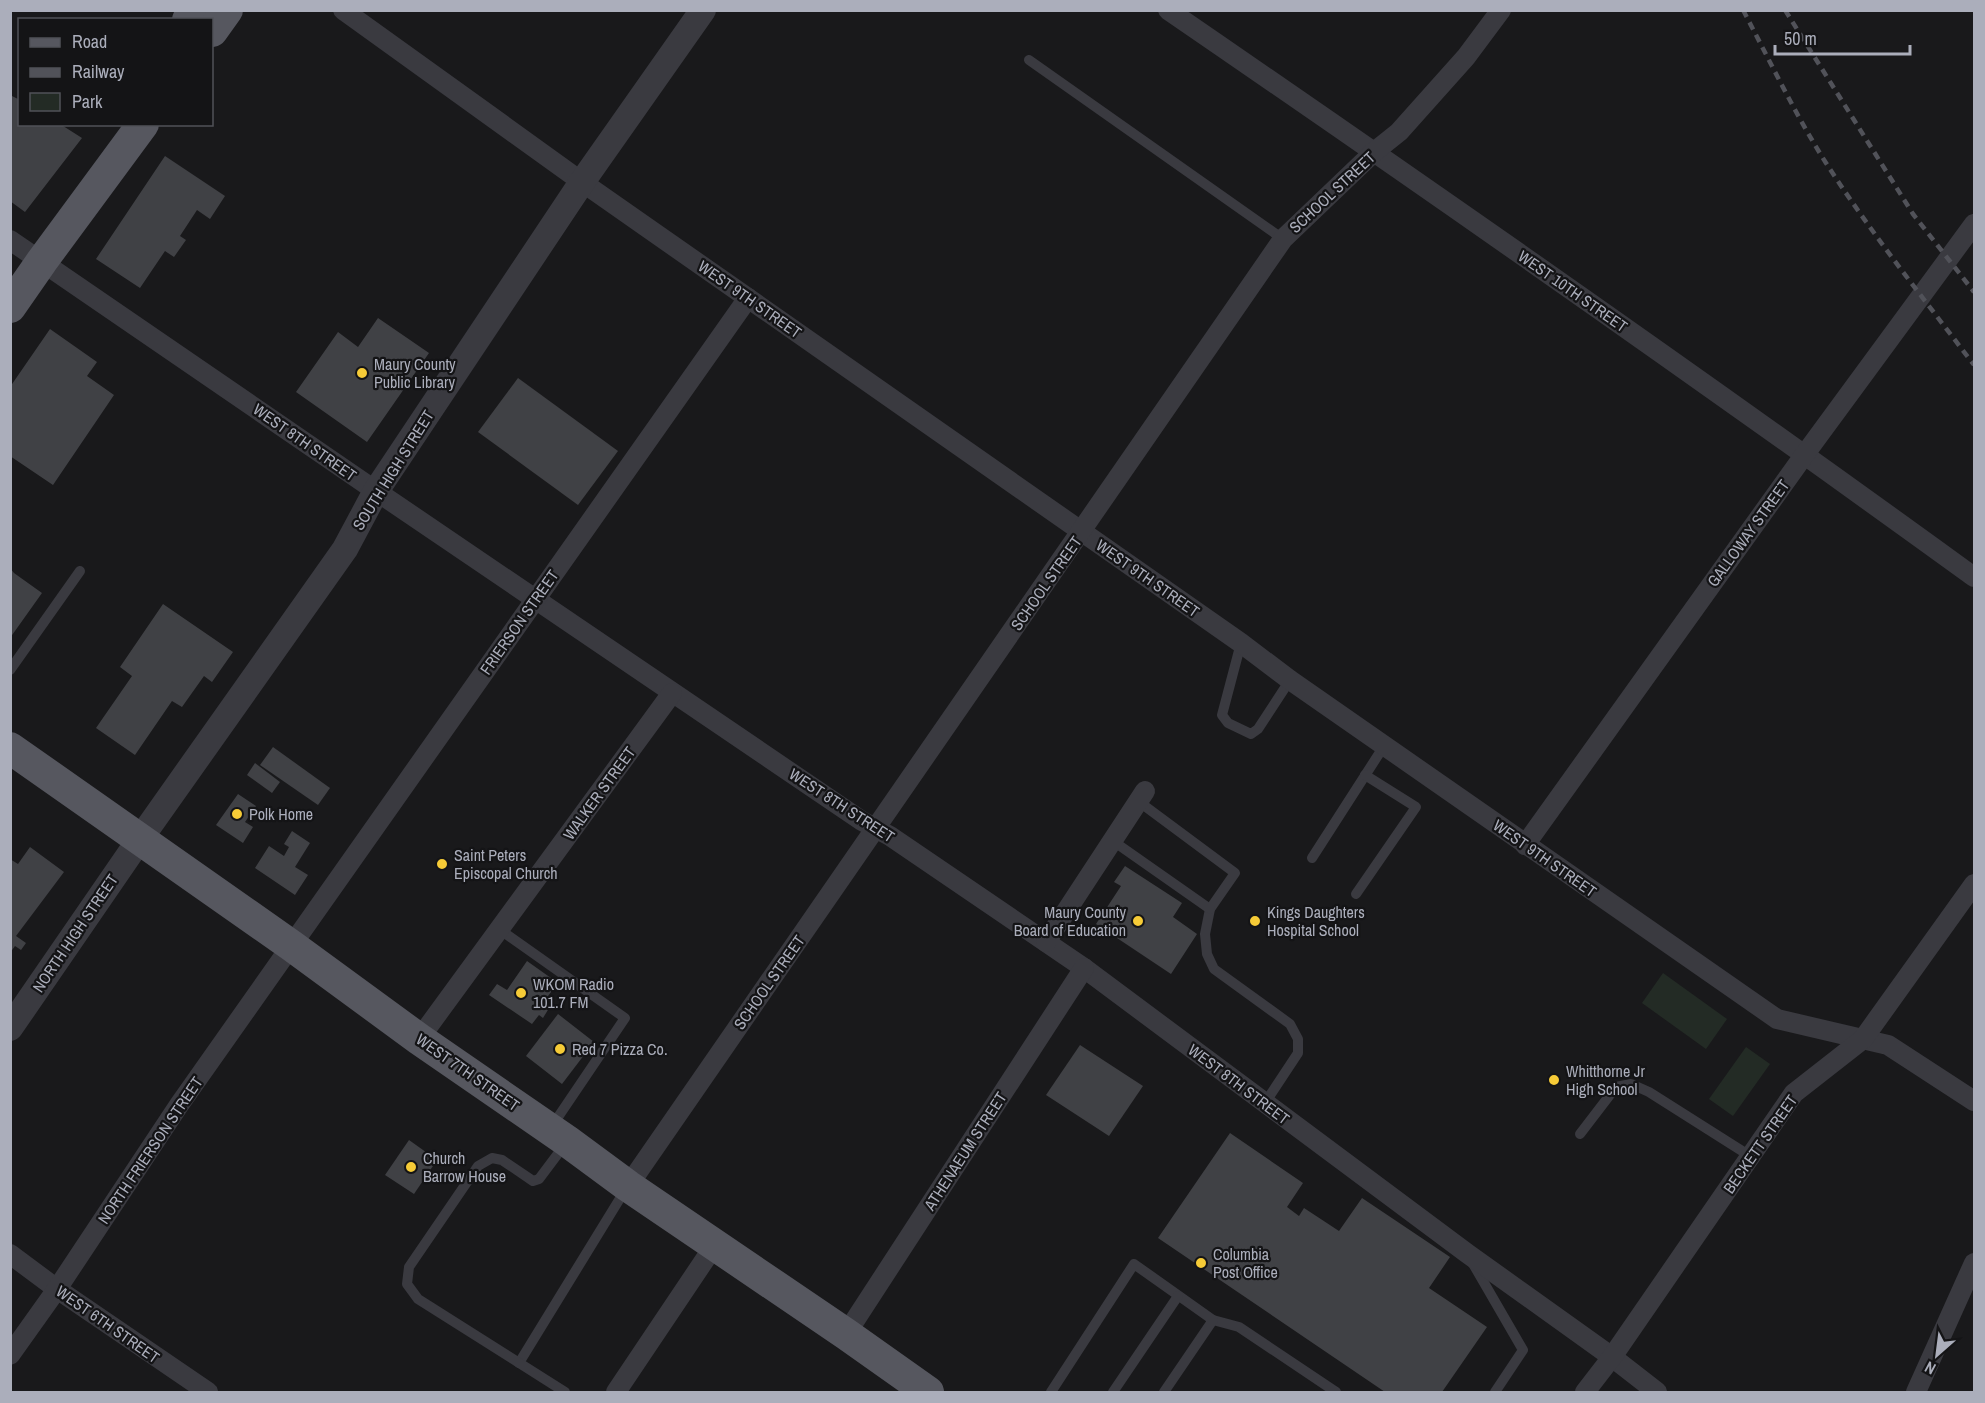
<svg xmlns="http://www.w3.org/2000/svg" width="1985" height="1403" viewBox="0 0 1985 1403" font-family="'Archivo Narrow',sans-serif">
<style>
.green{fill:#232b25}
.building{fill:#404145}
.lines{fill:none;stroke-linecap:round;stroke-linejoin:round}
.service{stroke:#3a3a40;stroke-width:10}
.minor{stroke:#3a3a40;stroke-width:20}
.tertiary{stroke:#3a3a40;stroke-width:26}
.primary{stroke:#56575f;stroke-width:32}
.rail{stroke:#515259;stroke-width:4.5;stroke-dasharray:8 6;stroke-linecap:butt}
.poi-dot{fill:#f6cb37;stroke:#141416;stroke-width:2}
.labels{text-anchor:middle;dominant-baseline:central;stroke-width:4.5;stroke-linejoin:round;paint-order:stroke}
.street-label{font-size:16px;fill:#abaebb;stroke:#141416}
.poi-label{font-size:16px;fill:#abaebb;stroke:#141416;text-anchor:start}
</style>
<rect width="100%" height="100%" fill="#19191b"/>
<g class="green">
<polygon points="1663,973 1727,1019 1706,1049 1642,1003"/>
<polygon points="1746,1047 1770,1064 1733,1116 1709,1099"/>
</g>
<g class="building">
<polygon points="10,95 20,100 20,124 60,124 82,138 25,212 10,201 10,161 12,158 10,157"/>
<polygon points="165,156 225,196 210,219 197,210 180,236 186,240 174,257 165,251 140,288 96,259"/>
<polygon points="378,318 429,353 367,442 296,392 338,332 358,347"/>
<polygon points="50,329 97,362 87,376 114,395 53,485 10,456 10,387"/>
<polygon points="518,378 618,451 578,505 478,432"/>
<polygon points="10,568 14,573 42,593 10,638"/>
<polygon points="163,604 233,652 212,682 204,676 182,707 172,701 135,755 96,728 132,676 120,667"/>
<polygon points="273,747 330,788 318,805 260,765"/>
<polygon points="255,763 280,782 272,793 247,775"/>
<polygon points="238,794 256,806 245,822 253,827 243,843 216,825"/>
<polygon points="292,831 310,843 295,867 308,875 295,895 255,868 269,846 284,856 289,847 284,844"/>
<polygon points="30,847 64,872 16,936 26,943 21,950 15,946 10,953 10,859 18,864"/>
<polygon points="1125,866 1182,903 1173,917 1197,934 1171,974 1096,924 1121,886 1114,882"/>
<polygon points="527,961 558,983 548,996 554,1000 543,1018 539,1015 532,1024 489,995 497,984 507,990"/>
<polygon points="558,1014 594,1042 562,1084 526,1056"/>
<polygon points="1080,1045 1143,1086 1109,1136 1046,1095"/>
<polygon points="1230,1133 1303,1183 1287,1207 1299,1216 1304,1208 1339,1231 1362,1198 1450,1257 1429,1288 1487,1327 1442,1392 1385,1392 1158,1238"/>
<polygon points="409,1140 437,1160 414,1194 385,1175"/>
</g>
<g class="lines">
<g class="service">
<polyline points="1029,60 1283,239"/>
<polyline points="1241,643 1222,715 1228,723 1251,734 1258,729 1290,680"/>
<polyline points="10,670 80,571"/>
<polyline points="1138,801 1235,873 1210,909 1205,934 1207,954 1214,969 1290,1024 1298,1039 1298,1053 1265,1103"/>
<polyline points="1113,841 1210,909"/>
<polyline points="1312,858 1384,746"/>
<polyline points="1356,894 1416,807 1365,775"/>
<polyline points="499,929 625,1018 552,1126"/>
<polyline points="1580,1134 1616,1087 1631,1084 1649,1092 1750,1156"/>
<polyline points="1472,1262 1523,1350 1495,1392"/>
<polyline points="1213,1320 1239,1327 1336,1392"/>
<polyline points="519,1363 627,1187"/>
<polyline points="565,1392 418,1299 407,1284 409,1267 478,1166 492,1158 502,1160 533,1181 539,1179 566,1143"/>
<polyline points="1051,1392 1134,1264 1213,1320 1164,1392"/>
<polyline points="1113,1392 1178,1296"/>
</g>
<g class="minor">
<polyline points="343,10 582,182 1241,643 1290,680 1777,1019 1888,1045 1974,1101"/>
<path d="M1168,10C1439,196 1708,384 1974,577"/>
<polyline points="10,240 376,491 862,821 890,836 1084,968 1468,1254 1612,1357 1657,1392"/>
<polyline points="1525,845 1805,454 1974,224"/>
<polyline points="1046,942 1145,791"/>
<polyline points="419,1039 672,693"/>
<polyline points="628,1186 1283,239 1374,152 1399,132 1466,57 1501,10"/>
<polyline points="10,1254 57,1289 208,1392"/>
<polyline points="846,1334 1084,968"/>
<polyline points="10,1355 57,1289 179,1105 748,298"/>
<polyline points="616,1392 714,1246"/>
<polyline points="1585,1392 1612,1357 1794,1093 1863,1039 1974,884"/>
<polyline points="1916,1392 1974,1263"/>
</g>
<polyline class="tertiary" points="10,1028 140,839 345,549 376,491 582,182 703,10"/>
<g class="primary">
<polyline points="188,20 193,10"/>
<polyline points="212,31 227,10"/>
<polyline points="10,307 42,261 143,124"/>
<polyline points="10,748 292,946 419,1039 567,1141 628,1186 846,1334 928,1392"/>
</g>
<g class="rail">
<path d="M1743,10C1770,61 1795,114 1826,163C1871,233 1924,299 1974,365"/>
<polyline points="1785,10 1913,214 1974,292"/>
</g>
</g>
<g class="poi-dot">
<circle cx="362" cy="373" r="6"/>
<circle cx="237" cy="814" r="6"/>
<circle cx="442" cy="864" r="6"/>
<circle cx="1138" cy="921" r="6"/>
<circle cx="1255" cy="921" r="6"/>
<circle cx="521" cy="993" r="6"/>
<circle cx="560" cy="1049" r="6"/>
<circle cx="1554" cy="1080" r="6"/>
<circle cx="411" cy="1167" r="6"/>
<circle cx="1201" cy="1263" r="6"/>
</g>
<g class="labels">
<g class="street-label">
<text transform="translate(1332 192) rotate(-43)">SCHOOL STREET</text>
<text transform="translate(1573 291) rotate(35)">WEST 10TH STREET</text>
<text transform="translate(750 299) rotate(35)">WEST 9TH STREET</text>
<text transform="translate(305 442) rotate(35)">WEST 8TH STREET</text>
<text transform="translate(393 470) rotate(-58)">SOUTH HIGH STREET</text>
<text transform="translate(1748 533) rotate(-54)">GALLOWAY STREET</text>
<text transform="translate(1148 578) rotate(35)">WEST 9TH STREET</text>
<text transform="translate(1046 583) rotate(-55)">SCHOOL STREET</text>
<text transform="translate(519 622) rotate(-55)">FRIERSON STREET</text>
<text transform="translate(599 793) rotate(-54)">WALKER STREET</text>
<text transform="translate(842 805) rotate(33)">WEST 8TH STREET</text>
<text transform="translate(1545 858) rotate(35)">WEST 9TH STREET</text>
<text transform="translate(75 933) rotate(-56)">NORTH HIGH STREET</text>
<text transform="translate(769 982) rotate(-55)">SCHOOL STREET</text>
<text transform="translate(468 1072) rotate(35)">WEST 7TH STREET</text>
<text transform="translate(1239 1084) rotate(37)">WEST 8TH STREET</text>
<text transform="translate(1760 1144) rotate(-55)">BECKETT STREET</text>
<text transform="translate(150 1150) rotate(-56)">NORTH FRIERSON STREET</text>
<text transform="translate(965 1151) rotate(-57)">ATHENAEUM STREET</text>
<text transform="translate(108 1324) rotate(35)">WEST 6TH STREET</text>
</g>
<g class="poi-label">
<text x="374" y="364">Maury County<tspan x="374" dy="18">Public Library</tspan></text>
<text x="249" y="814">Polk Home</text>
<text x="454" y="855">Saint Peters<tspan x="454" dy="18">Episcopal Church</tspan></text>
<text x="1126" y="912" text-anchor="end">Maury County<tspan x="1126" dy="18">Board of Education</tspan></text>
<text x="1267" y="912">Kings Daughters<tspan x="1267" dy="18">Hospital School</tspan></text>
<text x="533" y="984">WKOM Radio<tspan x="533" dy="18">101.7 FM</tspan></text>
<text x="572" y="1049">Red 7 Pizza Co.</text>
<text x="1566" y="1071">Whitthorne Jr<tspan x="1566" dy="18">High School</tspan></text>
<text x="423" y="1158">Church<tspan x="423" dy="18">Barrow House</tspan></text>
<text x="1213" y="1254">Columbia<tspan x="1213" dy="18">Post Office</tspan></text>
</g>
</g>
<rect width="1985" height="1403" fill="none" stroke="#abaebb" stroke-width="24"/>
<rect x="18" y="18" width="195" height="108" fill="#141416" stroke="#505258" stroke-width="1.5"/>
<rect x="30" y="38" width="30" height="9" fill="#56575f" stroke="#505258" stroke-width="1.5"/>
<text x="72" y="48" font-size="18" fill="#abaebb">Road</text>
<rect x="30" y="68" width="30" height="9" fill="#515259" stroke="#505258" stroke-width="1.5"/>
<text x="72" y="78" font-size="18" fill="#abaebb">Railway</text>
<rect x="30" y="93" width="30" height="18" fill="#232b25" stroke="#505258" stroke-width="1.5"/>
<text x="72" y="108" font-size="18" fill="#abaebb">Park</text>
<g transform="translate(1937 1355) rotate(208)" stroke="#141416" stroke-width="4.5" paint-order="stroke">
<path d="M0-4.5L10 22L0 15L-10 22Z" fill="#abaebb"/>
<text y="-9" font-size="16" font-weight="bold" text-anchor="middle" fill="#abaebb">N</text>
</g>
<path d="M1775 45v9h135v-9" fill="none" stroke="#abaebb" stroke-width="3"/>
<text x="1784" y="45" font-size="18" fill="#abaebb" stroke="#141416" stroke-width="4.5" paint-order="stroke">50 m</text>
</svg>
